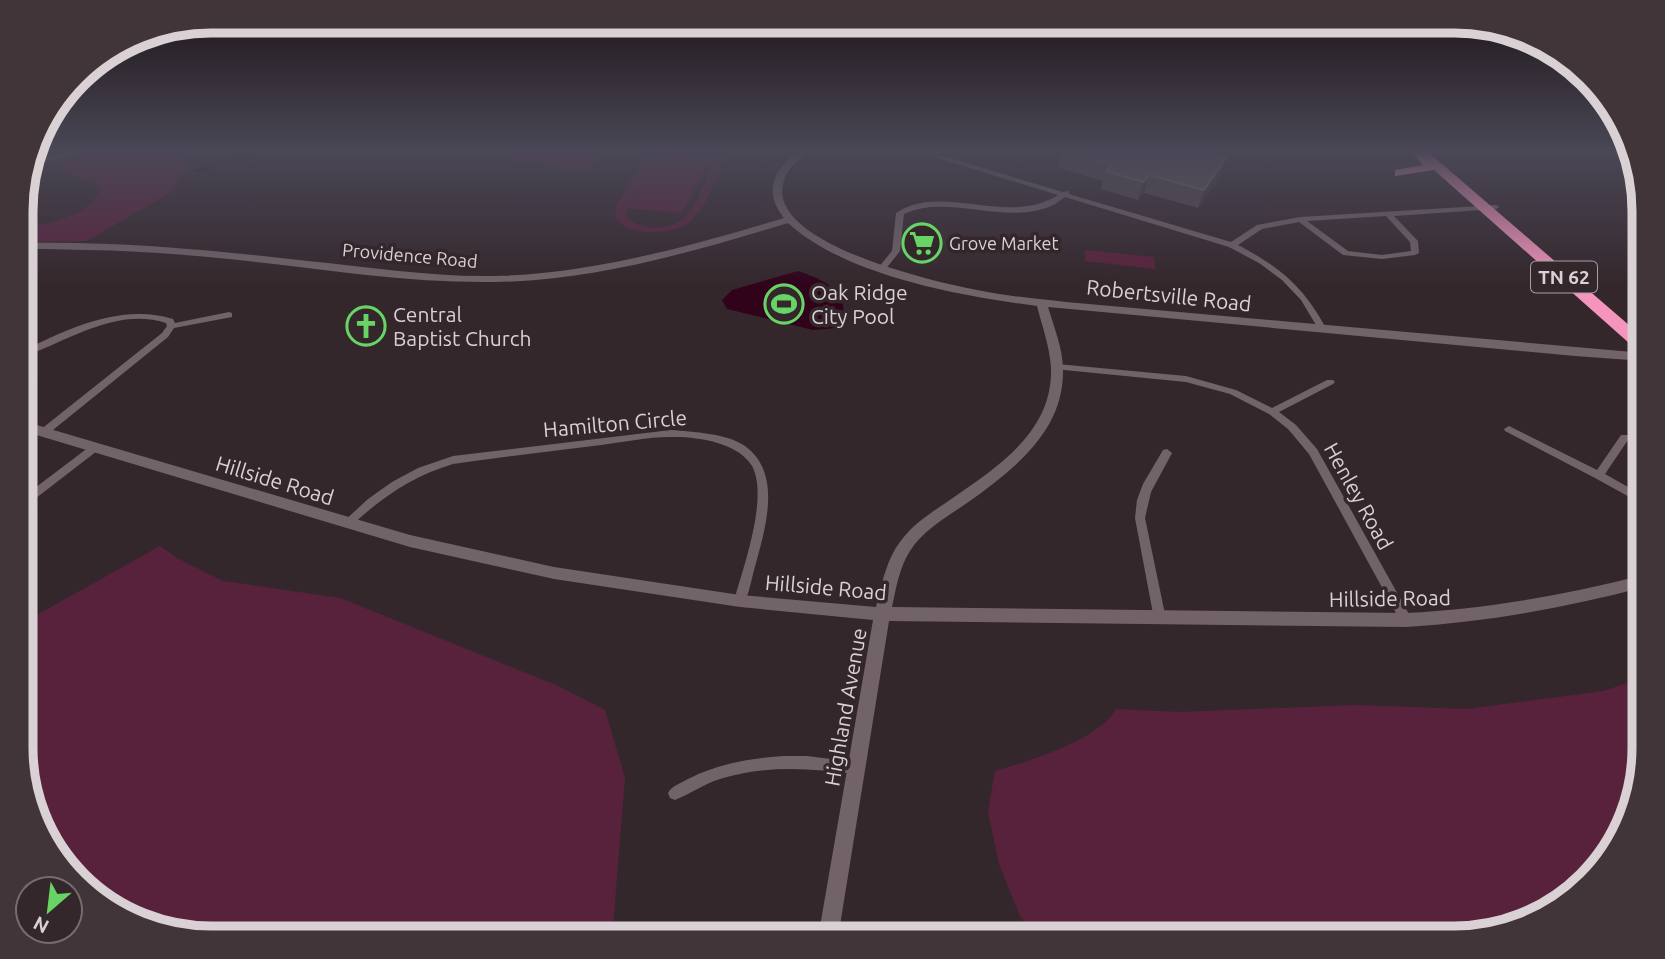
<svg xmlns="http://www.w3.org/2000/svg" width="1665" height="959" viewBox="0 0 1665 959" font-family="Ubuntu,sans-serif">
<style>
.green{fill:#59223c}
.water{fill:#30031b}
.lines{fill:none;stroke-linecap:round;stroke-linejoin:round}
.stream{stroke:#30031b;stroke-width:2}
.street{fill:#726368;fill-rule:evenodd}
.secondary{fill:#726368;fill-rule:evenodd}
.highway{fill:#f594bd;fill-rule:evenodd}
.wall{fill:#56474d}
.shaded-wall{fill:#42343a}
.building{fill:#64565c;stroke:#77696e;stroke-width:2}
.labels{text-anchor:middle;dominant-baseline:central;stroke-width:7;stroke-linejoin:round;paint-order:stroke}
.far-poi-label{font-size:18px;fill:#dad1d4;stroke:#34272c;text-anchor:start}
.far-street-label{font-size:18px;fill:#dad1d4;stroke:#34272c}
.shield{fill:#34272c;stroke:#a89ea2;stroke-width:2}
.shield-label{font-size:19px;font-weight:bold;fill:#dad1d4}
.poi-label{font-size:21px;fill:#dad1d4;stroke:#34272c;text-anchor:start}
.street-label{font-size:21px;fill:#dad1d4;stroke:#34272c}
.rim{fill:none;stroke:#dad1d4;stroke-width:9}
</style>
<rect width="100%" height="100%" fill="#34272c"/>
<g class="green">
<path d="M96,151H183L187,165L171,192L87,241L23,242L24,229C52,221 92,217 101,187C79,175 72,180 53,161Z"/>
<polygon points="494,151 607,151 588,171 488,156"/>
<path d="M649,151H659L625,213C629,222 637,225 647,227C694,233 698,192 716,159L715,151L725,152V158C707,197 702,234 650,232C636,232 624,229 616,217V206Z"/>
<polygon points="661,152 712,156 682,213 627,208"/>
<polygon points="1085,250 1154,257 1155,269 1085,261"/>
<polygon points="160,546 177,558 223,581 340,598 556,685 605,710 625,778 612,938 211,938 116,912 53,853 23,772 23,619 35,616"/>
<path d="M1644,677V759L1618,843L1549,912L1465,938H1036L1020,916L999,864L988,812L995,771C1027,762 1101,739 1116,709L1180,712L1355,705L1467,709L1604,691Z"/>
</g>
<path class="water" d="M798,271C825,280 857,295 837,328L813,330L727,309L722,300L732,290Z"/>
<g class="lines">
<g class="stream">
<polyline points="235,159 279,151"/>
<polyline points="197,171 209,168"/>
</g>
<g class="street">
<path d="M917,151H926L1063,192L1069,191V194L1231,242L1257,225L1300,217L1496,205L1500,207L1496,209L1394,216L1418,241L1419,253L1415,255L1382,259L1343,255L1299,222L1262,229L1238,245C1281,268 1302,285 1326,328L1322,331L1319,330L1301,300L1282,280L1259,263L1229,247L1065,197C1060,200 1056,204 1051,206C1003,226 950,193 904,214L900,251L885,270H879L878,268L892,251L896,213C941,182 1008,227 1058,195L918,152ZM1386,216L1410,242L1411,251L1382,255L1348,251L1307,221Z"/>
<path d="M229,312L232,313V317L174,328L168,337L48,434H40L39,432L40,430L162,333L167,326L166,323C116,307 68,341 23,357V351C68,328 123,303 173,319L175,323Z"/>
<polygon points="1057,364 1186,376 1236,390 1272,408 1327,380 1333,380 1335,382 1333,384 1279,412 1296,425 1317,449 1410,616 1412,620 1410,624 1406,625 1402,624 1309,454 1288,429 1269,414 1230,394 1186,382 1054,369 1052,367"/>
<polygon points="1509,426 1597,470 1621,435 1629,435 1630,437 1605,474 1644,496 1644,505 1595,478 1505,431 1504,429"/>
<path d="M671,430C693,432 726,433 745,446C782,473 766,526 756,563C752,576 750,591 744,604L740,606L736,604L734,601C743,568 769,497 752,466C738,442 695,436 670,437C647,437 624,442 601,445C552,451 503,457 453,464C413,476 382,497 351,526H343L342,523L368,499L392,482L418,468L453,456Z"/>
<polygon points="93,444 97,445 98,448 97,451 27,505 23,506 23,497"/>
<polygon points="1167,449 1172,453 1151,492 1145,518 1166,619 1164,623 1160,624 1156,623 1154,619 1135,518 1137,500 1143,484 1163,450"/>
<path d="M784,756H807L855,762L860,763L862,768L860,773L855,774C810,768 764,765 720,779C704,784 690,794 675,800L670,798L668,793C672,786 679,784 686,780C717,764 750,758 784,756Z"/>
</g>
<g class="secondary">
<polygon points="72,151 86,151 29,167 31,161"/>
<path d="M799,151H809C798,161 786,168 783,184C769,244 935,282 977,290C1007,296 1037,299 1066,302L1644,353V361L1575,356L1048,307C1054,327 1063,349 1063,370C1064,432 1013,470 967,503C947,517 923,530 910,551C899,568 896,589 892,607L1406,613C1487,609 1565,595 1644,575V587C1565,608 1487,622 1406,627L889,621L838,938H818L873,620L740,607L554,579L410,547L23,431V421L410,535L554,567L740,595L876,607C882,583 887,557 903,538C917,520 939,508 957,495C1002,464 1053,429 1051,368C1050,347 1042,326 1037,306C961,296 846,276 788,223C692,252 594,281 493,282C408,283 323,269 239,260C167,252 95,249 23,249V243C119,241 213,250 308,261C369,267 432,277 493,276C593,274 689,246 784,218C763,192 773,169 799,151Z"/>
</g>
<polygon class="highway" points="1414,151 1427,151 1644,338 1644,352 1638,351 1434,170 1395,176 1395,170 1423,165 1413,154"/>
</g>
<polygon class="wall" points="1062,151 1226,158 1221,175 1198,208 1144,193 1138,200 1101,189 1103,181 1058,168"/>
<g class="shaded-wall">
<polygon points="1226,158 1221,175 1198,208 1204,190"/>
<polygon points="1149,175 1144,193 1138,200 1143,182"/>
</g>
<polygon class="building" points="1061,151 1202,151 1226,158 1204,190 1149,175 1143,182 1106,171 1111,165"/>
<linearGradient id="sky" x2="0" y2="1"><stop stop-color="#1d1518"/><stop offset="0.53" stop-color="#4a4756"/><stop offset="1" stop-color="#4a4756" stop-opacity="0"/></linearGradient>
<rect width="1665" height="285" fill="url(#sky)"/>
<defs>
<g id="supermarket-ring" transform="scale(2.0125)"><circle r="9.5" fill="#34272c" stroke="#67d465" stroke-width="1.5"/><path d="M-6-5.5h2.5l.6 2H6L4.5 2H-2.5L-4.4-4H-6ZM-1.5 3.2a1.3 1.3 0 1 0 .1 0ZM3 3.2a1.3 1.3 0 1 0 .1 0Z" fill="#67d465"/></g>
<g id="stadium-ring" transform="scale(2.0125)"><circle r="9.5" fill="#34272c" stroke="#67d465" stroke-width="1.5"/><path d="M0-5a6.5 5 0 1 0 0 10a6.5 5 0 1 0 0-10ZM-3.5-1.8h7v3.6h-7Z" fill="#67d465"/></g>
<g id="church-ring" transform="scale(2.0125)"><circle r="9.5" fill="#34272c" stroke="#67d465" stroke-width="1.5"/><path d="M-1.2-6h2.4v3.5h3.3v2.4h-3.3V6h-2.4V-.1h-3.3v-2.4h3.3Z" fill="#67d465"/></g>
</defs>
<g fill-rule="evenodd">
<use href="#supermarket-ring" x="922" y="243"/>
<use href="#stadium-ring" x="784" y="304"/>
<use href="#church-ring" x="366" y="326"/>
</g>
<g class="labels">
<g class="far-poi-label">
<text x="949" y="243">Grove Market</text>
</g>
<g class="far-street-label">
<text transform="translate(410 255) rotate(5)">Providence Road</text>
</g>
<rect class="shield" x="1531" y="261.5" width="66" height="31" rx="5"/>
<g class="shield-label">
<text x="1564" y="277">TN 62</text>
</g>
<g class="poi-label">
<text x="811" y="292">Oak Ridge<tspan x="811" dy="24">City Pool</tspan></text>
<text x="393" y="314">Central<tspan x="393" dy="24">Baptist Church</tspan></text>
</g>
<g class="street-label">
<text transform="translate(1169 295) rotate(6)">Robertsville Road</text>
<text transform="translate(615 423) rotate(-5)">Hamilton Circle</text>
<text transform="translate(275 480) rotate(17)">Hillside Road</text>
<text transform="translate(1359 496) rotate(61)">Henley Road</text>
<text transform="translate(826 587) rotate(5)">Hillside Road</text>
<text transform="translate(1390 598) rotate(-1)">Hillside Road</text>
<text transform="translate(845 707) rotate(-80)">Highland Avenue</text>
</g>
</g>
<path d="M0 0H1665V959H0ZM211 33H1454A178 178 0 0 1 1632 211V748A178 178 0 0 1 1454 926H211A178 178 0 0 1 33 748V211A178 178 0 0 1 211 33Z" fill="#413539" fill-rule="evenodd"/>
<path class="rim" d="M211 33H1454A178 178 0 0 1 1632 211V748A178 178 0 0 1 1454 926H211A178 178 0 0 1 33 748V211A178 178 0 0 1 211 33Z"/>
<g transform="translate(49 910) rotate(208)"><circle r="33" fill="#34272c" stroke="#766b6f" stroke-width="2"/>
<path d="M0-5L12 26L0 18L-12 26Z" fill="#67d465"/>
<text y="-10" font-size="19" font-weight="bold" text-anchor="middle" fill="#dad1d4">N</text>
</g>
</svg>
